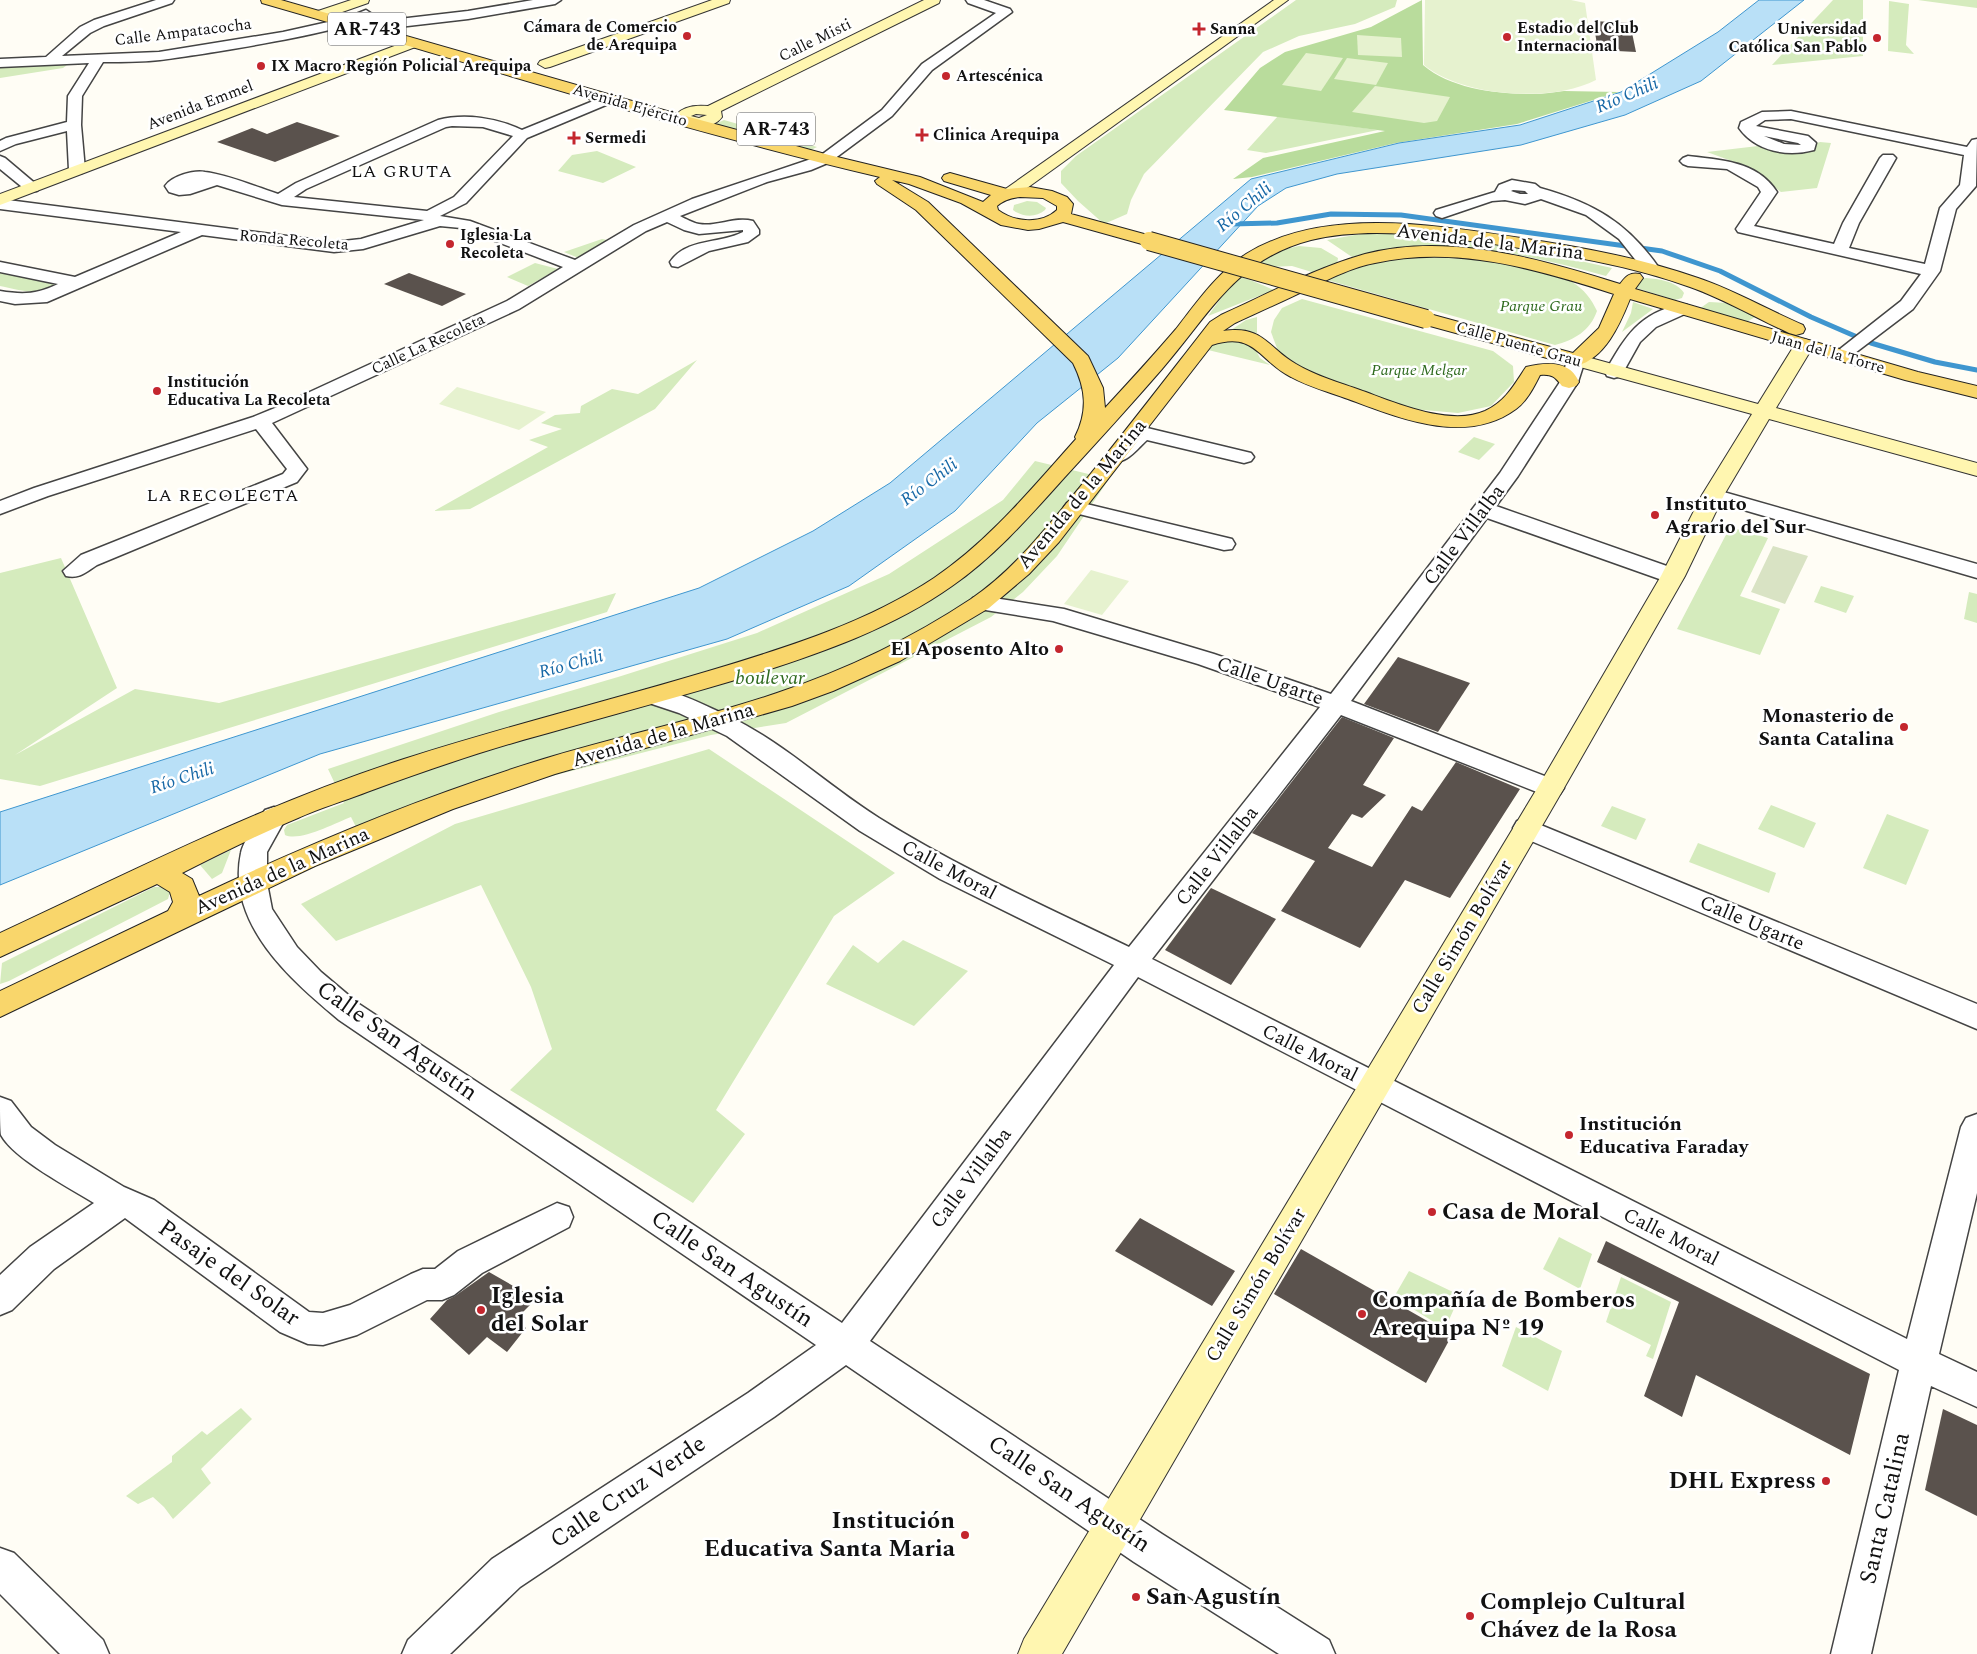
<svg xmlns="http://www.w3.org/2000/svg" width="1977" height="1654" viewBox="0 0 1977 1654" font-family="Spectral,serif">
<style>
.green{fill:#d5ebbd}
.forest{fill:#b9dc9c}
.cemetery{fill:#d9e3c4}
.pitch{fill:#e6f2cf}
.water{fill:#b9e0f7;stroke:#3f96cf}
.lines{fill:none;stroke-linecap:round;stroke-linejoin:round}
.stream{stroke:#3f96cf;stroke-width:5}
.building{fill:#5a524d}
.street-casing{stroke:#444;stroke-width:3}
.secondary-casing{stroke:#333;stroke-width:2}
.primary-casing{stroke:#222;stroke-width:2}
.street{fill:#fff;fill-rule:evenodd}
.secondary{fill:#fff6b0;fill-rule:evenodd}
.primary{fill:#f9d66b;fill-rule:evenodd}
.primary-bridge-casing{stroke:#222;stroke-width:20;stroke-linecap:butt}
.primary-bridge{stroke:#f9d66b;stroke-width:18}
.poi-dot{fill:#c4262e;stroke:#fff;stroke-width:2}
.labels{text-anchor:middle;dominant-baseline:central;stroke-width:5;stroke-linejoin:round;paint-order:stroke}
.far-poi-label{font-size:16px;font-weight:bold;fill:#111;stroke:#fff;text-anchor:start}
.far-street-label{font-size:16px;fill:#111;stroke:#fff}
.far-park-label{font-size:16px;font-style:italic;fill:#2f6b1f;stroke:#fff}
.far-water-label{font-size:18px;font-style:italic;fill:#1768a6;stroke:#fff}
.far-neighbourhood-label{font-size:18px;letter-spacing:1px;fill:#111;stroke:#fff}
.shield{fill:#fff;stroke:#585858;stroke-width:1}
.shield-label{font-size:19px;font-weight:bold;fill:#111}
.street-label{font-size:20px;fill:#111;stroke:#fff}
.poi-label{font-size:20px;font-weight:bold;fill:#111;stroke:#fff;text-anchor:start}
.park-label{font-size:20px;font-style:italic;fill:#2f6b1f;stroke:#fff}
.near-street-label{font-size:24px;fill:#111;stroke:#fff}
.near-poi-label{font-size:24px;font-weight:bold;fill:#111;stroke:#fff;text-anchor:start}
</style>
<rect width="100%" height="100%" fill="#fffdf5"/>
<g class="green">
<polygon points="1296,0 1397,0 1395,7 1355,24 1299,36 1263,52 1144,174 1131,200 1127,214 1104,224 1078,201 1061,183 1061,171 1076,156"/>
<polygon points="1833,0 1863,0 1863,56 1772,65"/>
<polygon points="1918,0 1977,0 1977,8 1925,1"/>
<polygon points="1889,1 1909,4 1906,45 1914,54 1888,51"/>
<polygon points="67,65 63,68 0,78 0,66"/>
<polygon points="1278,116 1378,130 1266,153 1247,150"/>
<polygon points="724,120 817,147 811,150 715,124"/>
<polygon points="1820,142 1831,143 1817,188 1781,192 1748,167 1707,152 1758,146 1794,151"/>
<polygon points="597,151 636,167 603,183 558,171 572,155"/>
<path d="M1027,201L1037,202L1046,208L1045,210C1036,218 1022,217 1013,210L1014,205Z"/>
<path d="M1366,233C1449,235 1530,249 1612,268L1606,276C1538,257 1465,240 1394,248C1380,250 1366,254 1352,257L1327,240Z"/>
<polygon points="602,239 612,241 581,259 564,252"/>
<polygon points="1299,246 1321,248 1338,258 1337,265 1315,273 1292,266 1269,267 1256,262 1272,252"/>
<path d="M1413,257C1459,258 1533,259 1572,282C1584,289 1592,300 1597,311C1590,331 1574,340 1555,345L1327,280C1354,265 1383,262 1413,257Z"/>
<polygon points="535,263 558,269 528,286 507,277"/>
<path d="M0,273L57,284C44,299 17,289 0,286Z"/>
<path d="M1241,277C1254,281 1262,285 1274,290L1208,316L1224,294Z"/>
<path d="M1646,278C1659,279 1676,281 1684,293L1682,298L1675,300L1633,287L1637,279Z"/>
<polygon points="1302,299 1493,351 1513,366 1514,382 1491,406 1458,413 1412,409 1310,373 1278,351 1271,332 1274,320 1282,308"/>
<polygon points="1633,302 1653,309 1622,332 1631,313"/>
<polygon points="1709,302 1728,303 1755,317 1745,323 1699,309"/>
<polygon points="1257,317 1257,333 1231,330 1246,320"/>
<polygon points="1233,338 1254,347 1260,358 1270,365 1208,350 1215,342"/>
<polygon points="697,360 655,409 470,509 434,511 548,447 529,440 562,429 541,423 555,415 580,413 581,406 612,389 638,394"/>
<polygon points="1474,437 1495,444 1479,460 1458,452"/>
<path d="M1035,461L1109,479L1057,556L1023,592L991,617L786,723L711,735L552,776L444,809L365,845L351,817C335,823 300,842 285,835L284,830L287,825L344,803L328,769L499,712L618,677L757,633L889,574L1003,500Z"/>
<polygon points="1730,527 1768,538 1740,596 1780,609 1760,655 1677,629"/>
<polygon points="61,558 117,688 15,755 135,689 219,703 616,593 607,612 40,786 0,779 0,573"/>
<polygon points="1821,586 1854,596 1846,613 1814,602"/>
<polygon points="1969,592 1977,594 1977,623 1964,619"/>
<polygon points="709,749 895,873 834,916 716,1110 745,1134 693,1203 510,1090 552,1049 531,987 481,885 336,941 301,904 455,824"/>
<polygon points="1771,805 1816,823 1804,848 1758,829"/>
<polygon points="1612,806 1646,819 1636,840 1601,826"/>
<polygon points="1887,814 1929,830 1906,885 1863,868"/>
<polygon points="1698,843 1776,873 1769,893 1689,862"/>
<polygon points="231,850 222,873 212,879 200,865"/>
<polygon points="154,887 161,887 170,892 168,899 9,981 0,984 2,963"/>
<polygon points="903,940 968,971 914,1026 826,984 853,945 878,963"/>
<polygon points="1559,1237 1592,1254 1580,1289 1543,1269"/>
<polygon points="1409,1271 1453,1292 1452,1298 1457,1302 1445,1329 1394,1297"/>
<polygon points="1621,1277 1671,1302 1653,1359 1646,1356 1651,1345 1606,1322"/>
<polygon points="1516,1327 1562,1351 1548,1391 1502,1366"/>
<polygon points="241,1408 252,1419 201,1469 211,1483 173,1519 164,1507 153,1497 138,1504 126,1496 172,1462 172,1456 202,1431 207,1435"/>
</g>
<path class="forest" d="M1422,0L1423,65C1451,89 1497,94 1533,94C1544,94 1554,92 1564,91C1582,91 1601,92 1619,92L1517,124L1396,143L1252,177L1233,179L1263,158L1385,131L1224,110L1260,68L1285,52L1371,27Z"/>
<polygon class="cemetery" points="1773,546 1808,556 1785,604 1751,592"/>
<g class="pitch">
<path d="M1425,0H1571L1585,3L1596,80C1552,103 1463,97 1424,65Z"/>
<polygon points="1357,35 1401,38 1402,57 1358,55"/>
<polygon points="1306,53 1343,58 1321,91 1282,85"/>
<polygon points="1347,58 1388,63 1376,85 1334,79"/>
<polygon points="1375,86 1450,97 1437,121 1424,123 1352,112"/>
<polygon points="457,387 546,412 519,430 439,404"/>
<polygon points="1091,570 1129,581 1102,615 1064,604"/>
</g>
<polygon class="water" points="1759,0 1804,0 1701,81 1625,115 1521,145 1337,174 1286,188 1258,206 1118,358 1037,423 955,511 849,586 727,639 320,754 0,885 0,812 699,588 813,531 890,483 1251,179 1399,143 1520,125 1621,92 1718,32"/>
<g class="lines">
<polyline class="stream" points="1231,224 1277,223 1331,214 1401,215 1662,251 1720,271 1811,317 1871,343 1935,362 1977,370"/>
</g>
<g class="building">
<polygon points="1593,21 1630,23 1636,52 1598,50"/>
<polygon points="297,122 340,136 275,162 217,142 252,128 267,134"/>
<polygon points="409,273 466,294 442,306 384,284"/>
<polygon points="1398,657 1470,683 1438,732 1364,704"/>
<polygon points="1342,717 1394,738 1363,785 1386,795 1362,818 1352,814 1328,848 1372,867 1412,806 1422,811 1456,762 1520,789 1450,898 1405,880 1360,948 1281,911 1315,861 1252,833"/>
<polygon points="1211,888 1276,919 1231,985 1165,950"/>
<polygon points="1140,1218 1235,1271 1212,1306 1115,1251"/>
<polygon points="1606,1241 1870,1374 1850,1455 1696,1375 1682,1417 1644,1396 1679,1302 1597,1262"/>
<polygon points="1301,1249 1452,1335 1426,1383 1274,1294"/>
<polygon points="489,1272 536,1299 515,1320 526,1328 507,1352 487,1337 469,1355 430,1319 447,1300 455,1296"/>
<polygon points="1943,1409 1977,1425 1977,1516 1925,1490"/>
</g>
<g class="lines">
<g class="street-casing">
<g id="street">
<path d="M156,0H174L172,3L104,26L90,33L62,56L159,52L283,32L346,18L366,10L372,14C359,31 191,56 160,60C141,62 122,62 103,62L82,96L81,125L85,170L82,173H72L69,170L67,131L16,144L0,151V141L6,138L67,122L68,96L89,63L0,67V59L46,57L80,27L94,20Z"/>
<polygon points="533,0 561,0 555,4 468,19 399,27 393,23 399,19 468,11"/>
<path d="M966,0H984L1010,9L1012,12L932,70L892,116L830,162L811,170L767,182L680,216C686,219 693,223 699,224C717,227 735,216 753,221L759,230V234L748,242L709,251L678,267L672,266L670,262C686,238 720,244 743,232V230L699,234L684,230L667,222L646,231L519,309L272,423L307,469L297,482L97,565C86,572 80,579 66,576L63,571L81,555L283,474L287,469L256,429L48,496L0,514V501L34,488L253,417L275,408L507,301L563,267L461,228L440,226L363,249L334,252L202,235L47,302L15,304L0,301V291C24,295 37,294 58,284L0,272V262L75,277L181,232L0,209V199L334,242L361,239L424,220L282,205L217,185L190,194L179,195L169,192L165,186C172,176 193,170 205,172C225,174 257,187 278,194L296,183L438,120C465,113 497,118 522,130L608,95L613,96L615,99L613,102L527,138L466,203L440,216L470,221L575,260L634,225L692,199L820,156L882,110L922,64L996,13L968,3ZM452,126L483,127L513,136L454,197L427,211L294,197L306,189L446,127Z"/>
<path d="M1791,111L1967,147L1972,140L1977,139L1976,186L1956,209L1940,271L1913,309L1855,353L1849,354L1843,353L1840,349L1901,301L1921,274L1738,232L1736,229L1761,192L1758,187L1727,169L1688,166L1683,164L1680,161L1683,158L1688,156C1721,160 1757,161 1777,192L1754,226L1834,244L1843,223L1880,158L1883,155H1893L1896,158L1859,223L1849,248L1925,264L1940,208L1960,185L1964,155L1791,119L1765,120L1756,126L1808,136L1816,143L1814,150C1788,157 1756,152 1739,128L1741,122L1762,112ZM1764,136L1798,143L1801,145L1784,144Z"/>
<polygon points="0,156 5,158 37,185 40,188 37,191 27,191 0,169"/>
<path d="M1512,180L1535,184L1540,188C1593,203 1627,222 1659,268L1657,272H1645L1619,239L1586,215L1541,199L1525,204L1505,200L1492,201L1442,218L1436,216L1434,213L1436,210L1495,192L1499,185ZM1513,190L1525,191L1528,194H1520L1511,191Z"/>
<path d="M1681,304L1687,305L1690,309L1687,313L1656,327L1640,342L1621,376L1614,378L1607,376L1605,372C1626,336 1638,314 1681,304Z"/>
<path d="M1576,354L1583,356L1585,360L1578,382L1518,476L1496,506L1681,571L1684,576L1681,581L1673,583L1665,581L1487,518L1351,701L1560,782L1564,788L1560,794L1551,797L1542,794L1341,715L1152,959L1907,1339L1961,1127L1966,1118L1977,1114V1193L1939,1354L1977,1372V1407L1931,1386L1871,1654H1831L1899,1370L1138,977L870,1341L1162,1534L1329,1640L1335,1654H1279L1134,1562L846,1365L774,1417L520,1587L450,1654H402L408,1640L492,1559L748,1393L816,1345L339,1020C291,980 226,924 241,853C243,841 258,821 265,810L274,807L283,810L287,816L267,852V883L272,909L297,947L321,972L359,1004L842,1323L1114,965L940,879L860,831L727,736L679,713L646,702L643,696L646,690C668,685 708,707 728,716C783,742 828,786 879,818C959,868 1044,906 1129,947L1320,707L1198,664L1053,621L973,608L970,603L973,598L981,596L1064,609L1214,654L1331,694L1500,473L1560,382L1569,356Z"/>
<path d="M1143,427L1251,453L1254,457L1251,461L1244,463L1147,440C1136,450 1126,465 1110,461L1107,457L1110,453L1136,429Z"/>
<polygon points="1713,489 1977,564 1977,578 1706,499 1703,495 1706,491"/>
<polygon points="1074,501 1232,539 1235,544 1232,549 1224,550 1067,511 1064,507 1067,503"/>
<polygon points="1526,819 1977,1004 1977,1029 1517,835 1513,828 1517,821"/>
<path d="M0,1097L11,1101L31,1127L55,1145L124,1187L154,1200L309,1312L323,1313L350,1305L411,1274L423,1269H435L458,1251L557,1203L569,1207L573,1217L569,1227L482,1273L454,1295L442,1300H427L357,1335L323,1345L308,1344L280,1332L125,1218L54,1269L12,1310L0,1315V1275L30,1247L94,1203C70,1188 14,1159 1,1135C0,1128 0,1106 0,1097Z"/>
<polygon points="0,1548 14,1553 103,1640 109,1654 60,1654 0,1594"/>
</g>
</g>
<g class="secondary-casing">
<g id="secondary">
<polygon points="351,0 369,0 368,3 325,18 315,18 313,15 315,12"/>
<polygon points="712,0 730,0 729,3 550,67 545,68 538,64 540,61"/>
<path d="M924,0H940L939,3L721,111L722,117C713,130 685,131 675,118L676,115C683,106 697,105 708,106ZM696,114L707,115L699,118L691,116Z"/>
<polygon points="1274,0 1288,0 1016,196 1004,196 1002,193 1004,190"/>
<polygon points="413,39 418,40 420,43 418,46 0,205 0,194"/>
<polygon points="1804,339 1811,341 1814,345 1776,408 1977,463 1977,476 1769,419 1724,495 1685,576 1564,788 1062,1654 1018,1654 1024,1639 1538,787 1661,576 1702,495 1752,414 1569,364 1566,360 1569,356 1576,354 1758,404 1797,341"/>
</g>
</g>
<g class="primary-casing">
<path id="primary" d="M261,0H281L667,111L829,155L920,177L983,202L991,195L944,181L942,178L944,175L950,173L1007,189L1030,187L1052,191L1067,197L1073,204L1071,214L1155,237L1158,241L1155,245L1149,246L1063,222L1039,229L1028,230L1001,225L961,203L909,184L892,180L928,202L1088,356L1103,388L1105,408C1129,382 1153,356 1176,329C1197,302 1217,273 1246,254C1324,206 1435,225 1521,238C1581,247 1641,258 1698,278C1734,290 1768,310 1803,325L1805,329L1803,333L1796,335L1789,333C1756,318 1724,299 1690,287C1626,264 1559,254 1493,244C1434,236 1369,226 1311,240C1236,259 1209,315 1162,369C1130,406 1097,442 1064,478C1029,517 995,556 952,586C893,628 821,653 752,675C682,696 611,715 541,735C482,751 424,771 367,792C344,801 320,808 298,818C259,834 220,854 182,873L192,879L199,896C308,844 419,798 534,762C614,737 698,720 777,693C845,670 911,639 971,599C1014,570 1047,527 1080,487C1124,433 1167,377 1210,322L1221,315C1268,294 1315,268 1365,254C1448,232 1541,259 1620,284C1626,276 1630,272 1640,274L1643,278L1635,289L1918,372L1977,386V398L1905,380L1630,299C1620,324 1605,359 1576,366L1419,323L1417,319L1419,315L1426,313L1573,353L1599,328L1614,294C1537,269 1456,245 1375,263C1353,267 1334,277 1314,286C1288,299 1261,311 1235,323L1223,331C1263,325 1267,347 1296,364C1316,376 1338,382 1360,390C1394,402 1449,427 1485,411C1506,401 1514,385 1526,367C1546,362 1570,360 1579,382L1576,386L1569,388L1562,386C1555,377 1553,374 1540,375C1534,387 1527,401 1516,409C1466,446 1399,418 1348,399C1329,392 1309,387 1291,377C1258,360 1255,331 1212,345L1059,542L1029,574L989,608L900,661L833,691L792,706L555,774L453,809L315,866L0,1017V991L168,911L173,902L170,892L157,884L0,957V933C133,871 264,804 404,759C506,726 609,701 712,670C788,647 866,623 934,578C989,541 1032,488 1076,439L1075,437C1088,411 1086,389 1073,363L916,210L877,184L875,181L880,177C672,128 468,62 262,3ZM1020,197L1043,198L1057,206V210C1041,225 1014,222 998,210L997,206C1004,200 1011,198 1020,197Z"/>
</g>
<use href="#street" class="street"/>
<use href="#secondary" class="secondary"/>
<use href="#primary" class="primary"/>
<g class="primary-bridge-casing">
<polyline id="primary-bridge" points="1149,241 1426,319"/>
</g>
<use href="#primary-bridge" class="primary-bridge"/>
</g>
<g class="poi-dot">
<path d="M1196.5 21.5h5v5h5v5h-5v5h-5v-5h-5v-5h5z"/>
<circle cx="687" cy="36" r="5"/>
<circle cx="1507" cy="37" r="5"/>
<circle cx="1877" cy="38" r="5"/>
<circle cx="261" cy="66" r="5"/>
<circle cx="946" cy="76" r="5"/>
<path d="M919.5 127.5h5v5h5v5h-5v5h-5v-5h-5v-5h5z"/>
<path d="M571.5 130.5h5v5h5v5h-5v5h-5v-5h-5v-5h5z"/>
<circle cx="450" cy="244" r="5"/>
<circle cx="157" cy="391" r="5"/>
<circle cx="1655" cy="515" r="5"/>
<circle cx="1059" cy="649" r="5"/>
<circle cx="1904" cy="727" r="5"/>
<circle cx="1569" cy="1135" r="5"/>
<circle cx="1432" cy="1212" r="5"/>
<circle cx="481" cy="1310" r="5"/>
<circle cx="1362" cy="1314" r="5"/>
<circle cx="1826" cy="1481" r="5"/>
<circle cx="965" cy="1535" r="5"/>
<circle cx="1136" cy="1597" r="5"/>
<circle cx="1470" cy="1616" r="5"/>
</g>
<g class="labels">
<g class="far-poi-label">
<text x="677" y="27" text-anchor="end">Cámara de Comercio<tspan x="677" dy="18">de Arequipa</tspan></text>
<text x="1517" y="28">Estadio del Club<tspan x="1517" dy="18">Internacional</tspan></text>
<text x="1210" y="29">Sanna</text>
<text x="1867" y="29" text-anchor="end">Universidad<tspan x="1867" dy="18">Católica San Pablo</tspan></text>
<text x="271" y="66">IX Macro Región Policial Arequipa</text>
<text x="956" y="76">Artescénica</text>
<text x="933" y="135">Clinica Arequipa</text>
<text x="585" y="138">Sermedi</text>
<text x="460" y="235">Iglesia La<tspan x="460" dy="18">Recoleta</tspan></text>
<text x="167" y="382">Institución<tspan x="167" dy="18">Educativa La Recoleta</tspan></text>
</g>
<g class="far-street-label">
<text transform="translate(183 32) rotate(-7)">Calle Ampatacocha</text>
<text transform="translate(815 40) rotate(-26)">Calle Misti</text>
<text transform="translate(200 105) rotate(-21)">Avenida Emmel</text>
<text transform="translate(630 105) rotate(16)">Avenida Ejército</text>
<text transform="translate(294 240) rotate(5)">Ronda Recoleta</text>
<text transform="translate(428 344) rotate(-25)">Calle La Recoleta</text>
<text transform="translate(1519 344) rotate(16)">Calle Puente Grau</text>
<text transform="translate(1828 352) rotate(16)">Juan del la Torre</text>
</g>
<g class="far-park-label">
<text x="1541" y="306">Parque Grau</text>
<text x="1419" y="370">Parque Melgar</text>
</g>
<g class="far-water-label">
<text transform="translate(1627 95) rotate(-23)">Río Chili</text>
<text transform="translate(1244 207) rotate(-40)">Río Chili</text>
<text transform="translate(929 482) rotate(-37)">Río Chili</text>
<text transform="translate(571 664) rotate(-15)">Río Chili</text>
<text transform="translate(182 778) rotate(-18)">Río Chili</text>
</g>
<g class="far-neighbourhood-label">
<text x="402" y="171">LA GRUTA</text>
<text x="223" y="495">LA RECOLECTA</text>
</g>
<g class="shield">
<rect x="328" y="12.5" width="78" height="33" rx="4"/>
<rect x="737" y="112.5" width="78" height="33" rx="4"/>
</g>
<g class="shield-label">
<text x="367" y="29">AR-743</text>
<text x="776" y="129">AR-743</text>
</g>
<g class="street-label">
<text transform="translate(1490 242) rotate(7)">Avenida de la Marina</text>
<text transform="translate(1082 494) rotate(-50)">Avenida de la Marina</text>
<text transform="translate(1464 535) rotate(-53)">Calle Villalba</text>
<text transform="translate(1270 681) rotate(19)">Calle Ugarte</text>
<text transform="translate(663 735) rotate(-16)">Avenida de la Marina</text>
<text transform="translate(1217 856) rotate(-52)">Calle Villalba</text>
<text transform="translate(949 870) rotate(28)">Calle Moral</text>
<text transform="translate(282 871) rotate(-24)">Avenida de la Marina</text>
<text transform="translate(1752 923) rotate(23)">Calle Ugarte</text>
<text transform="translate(1462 937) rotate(-59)">Calle Simón Bolívar</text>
<text transform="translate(1310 1053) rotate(27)">Calle Moral</text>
<text transform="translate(971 1178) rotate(-53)">Calle Villalba</text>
<text transform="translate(1671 1237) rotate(27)">Calle Moral</text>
<text transform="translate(1256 1285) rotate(-59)">Calle Simón Bolívar</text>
</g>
<g class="poi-label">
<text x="1665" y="504">Instituto<tspan x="1665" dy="23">Agrario del Sur</tspan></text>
<text x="1049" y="649" text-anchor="end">El Aposento Alto</text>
<text x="1894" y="716" text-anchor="end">Monasterio de<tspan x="1894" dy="23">Santa Catalina</tspan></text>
<text x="1579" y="1124">Institución<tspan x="1579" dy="23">Educativa Faraday</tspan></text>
</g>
<g class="park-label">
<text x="770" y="678">boulevar</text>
</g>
<g class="near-street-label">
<text transform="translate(397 1041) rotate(35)">Calle San Agustín</text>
<text transform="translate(732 1269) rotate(34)">Calle San Agustín</text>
<text transform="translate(229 1273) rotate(35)">Pasaje del Solar</text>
<text transform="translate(628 1492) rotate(-34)">Calle Cruz Verde</text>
<text transform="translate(1069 1494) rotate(34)">Calle San Agustín</text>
<text transform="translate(1885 1508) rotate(-77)">Santa Catalina</text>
</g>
<g class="near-poi-label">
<text x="1442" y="1212">Casa de Moral</text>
<text x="491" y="1296">Iglesia<tspan x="491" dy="28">del Solar</tspan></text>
<text x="1372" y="1300">Compañía de Bomberos<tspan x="1372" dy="28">Arequipa Nº 19</tspan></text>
<text x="1816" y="1481" text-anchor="end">DHL Express</text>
<text x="955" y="1521" text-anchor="end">Institución<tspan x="955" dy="28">Educativa Santa Maria</tspan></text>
<text x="1146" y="1597">San Agustín</text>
<text x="1480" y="1602">Complejo Cultural<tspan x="1480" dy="28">Chávez de la Rosa</tspan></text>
</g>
</g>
</svg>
